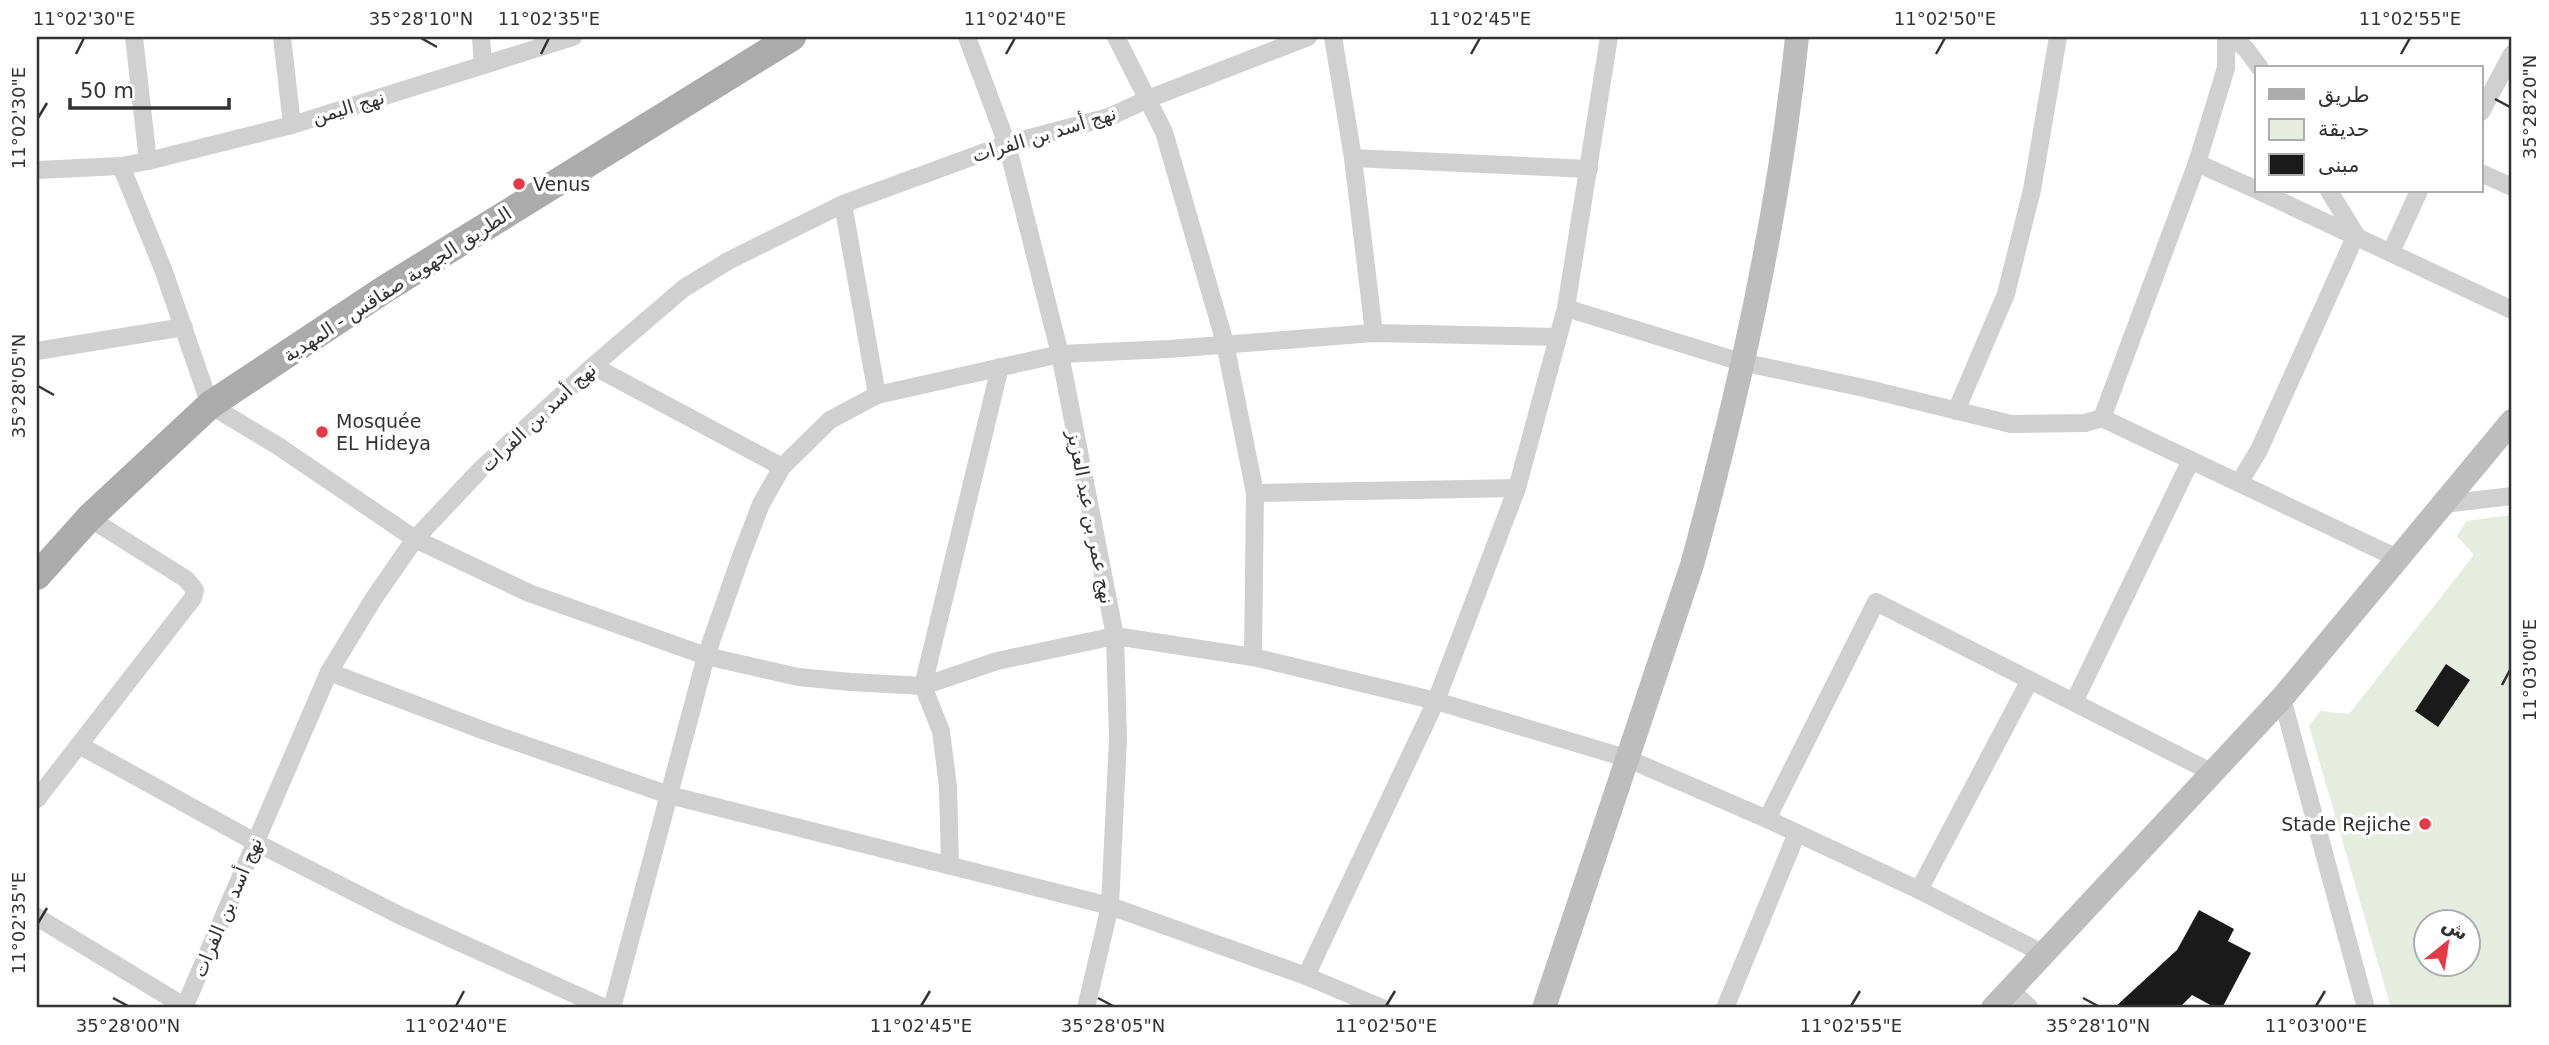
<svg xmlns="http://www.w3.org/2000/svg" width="2549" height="1045" viewBox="0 0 2549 1045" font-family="'DejaVu Sans','Noto Sans Arabic',sans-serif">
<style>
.green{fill:#e6ecdf;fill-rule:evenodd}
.building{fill:#1a1a1a}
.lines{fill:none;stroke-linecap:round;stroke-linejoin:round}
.street{stroke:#d0d0d0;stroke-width:18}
.secondary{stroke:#bdbdbd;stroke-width:24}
.primary{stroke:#ababab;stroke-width:28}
.ticks{fill:none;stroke:#333;stroke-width:2.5}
.poi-dot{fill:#e63946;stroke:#fff;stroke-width:2.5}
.labels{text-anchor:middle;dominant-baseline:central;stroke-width:7;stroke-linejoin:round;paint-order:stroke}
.street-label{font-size:19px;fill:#333;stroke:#fff}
.poi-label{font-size:19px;fill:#333;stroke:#fff;text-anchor:start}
.neatline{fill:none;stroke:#333;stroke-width:2.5}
.ticks-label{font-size:18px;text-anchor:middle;fill:#333}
</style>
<rect width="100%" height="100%" fill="#fff"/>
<path class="green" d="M2512,515V1008H2391L2309,726L2320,711L2349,714L2474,555L2457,536L2466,521ZM2426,922H2468V964H2426Z"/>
<g class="building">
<polygon points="2446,664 2470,680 2438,727 2415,711"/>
<polygon points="2199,910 2234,929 2228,941 2251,953 2222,1008 2216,1008 2192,995 2179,1008 2114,1008 2177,950"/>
</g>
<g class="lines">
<g class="street">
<polyline points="134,37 148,161"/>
<polyline points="282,37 292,125"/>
<polyline points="481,37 483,65"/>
<polyline points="967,37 1007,144 1060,354 1115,636 1118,739 1110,906 1086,1008"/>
<polyline points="1116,37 1164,132 1225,343 1255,493 1253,657"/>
<polyline points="1333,37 1353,158 1374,333"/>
<polyline points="2232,37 2246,49 2260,68"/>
<polyline points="2481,112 2512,54"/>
<polyline points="1353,158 1589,169"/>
<polyline points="2197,163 2257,190"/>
<polyline points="121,166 163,269 210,405 278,446 415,539 529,593 706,656 798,677 851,682 923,686 997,661 1115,636 1253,657 1436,701 1626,758 1767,819 1919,890 2042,953"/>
<polyline points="37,170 121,166 148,161 292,125 573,37"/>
<polyline points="2481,173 2512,187"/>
<polyline points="2259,191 2512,310"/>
<polyline points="843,204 877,395"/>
<polyline points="2391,252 2419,191"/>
<polyline points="1566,308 1741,362 1864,388 2011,424 2085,423 2102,418 2197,163 2226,68 2226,37"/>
<polyline points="37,351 184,327"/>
<polyline points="593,366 782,467"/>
<polyline points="1956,411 2006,294 2032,190 2058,37"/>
<polyline points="2102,418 2399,559"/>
<polyline points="2239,483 2259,450 2356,235 2329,191"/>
<polyline points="1255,493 1517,488"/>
<polyline points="2444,504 2512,496"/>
<polyline points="329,672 485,731 669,795 1110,906 1306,976 1382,1008"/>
<polyline points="2282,698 2366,1008"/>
<polyline points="2074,702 2191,460"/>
<polyline points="79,745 255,842 399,915 605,1008"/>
<polyline points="37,799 193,598 195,590 186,579 89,518"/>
<polyline points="1767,819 1876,602 2211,772"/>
<polyline points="950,866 948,787 941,731 923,686 1000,367"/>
<polyline points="1919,890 2030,680"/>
<polyline points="37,917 187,1008"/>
<polyline points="1306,976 1436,701 1517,488 1566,308 1609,37"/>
<polyline points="2010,989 2030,1008"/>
<polyline points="184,1008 329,672 374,598 415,539 481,469 593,366 684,288 728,261 843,204 1007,144 1109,117 1148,99 1308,37"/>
<polyline points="612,1008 706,656 740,559 761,504 782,467 830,420 877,395 1060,354 1169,349 1374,333 1558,337"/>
<polyline points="1725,1008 1797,833"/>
</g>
<g class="secondary">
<path d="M1544,1008L1692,565C1739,392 1779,215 1797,37"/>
<polyline points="1993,1008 2282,698 2512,421"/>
</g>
<polyline class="primary" points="37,576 89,518 210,405 385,289 792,37"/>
</g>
<path class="ticks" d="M421,38L437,47M76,54L84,38M541,54L549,38M1006,54L1015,38M1471,54L1480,38M1936,54L1945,38M2401,54L2410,38M2495,99L2510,107M38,118L47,103M38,386L54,395M2502,685L2510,670M38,923L47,908M113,998L128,1006M1098,998L1113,1006M2083,998L2098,1006M456,1006L464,991M921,1006L930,991M1386,1006L1395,991M1851,1006L1860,991M2316,1006L2325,991"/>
<g class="poi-dot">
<circle cx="519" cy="184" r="7"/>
<circle cx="322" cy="432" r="7"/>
<circle cx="2425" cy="824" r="7"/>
</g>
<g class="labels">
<g class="street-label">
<text transform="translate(348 107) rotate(-17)">نهج اليمن</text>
<text transform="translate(1044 134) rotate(-17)">نهج أسد بن الفرات</text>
<text transform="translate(397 284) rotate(-33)">الطريق الجهوية صفاقس - المهدية</text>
<text transform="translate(538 417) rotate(-43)">نهج أسد بن الفرات</text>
<text transform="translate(1091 517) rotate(79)">نهج عمر بن عبد العزيز</text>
<text transform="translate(227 907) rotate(-67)">نهج أسد بن الفرات</text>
</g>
<g class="poi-label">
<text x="533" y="184">Venus</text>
<text x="336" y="421">Mosquée<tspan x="336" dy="22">EL Hideya</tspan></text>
<text x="2411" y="824" text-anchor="end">Stade Rejiche</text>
</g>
</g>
<rect width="2549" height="1045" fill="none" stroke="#ffffff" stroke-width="77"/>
<rect x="2255" y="66" width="228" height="126" fill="#ffffff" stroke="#adadad" stroke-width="2"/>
<rect x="2269" y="89" width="35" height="10" fill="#ababab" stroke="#adadad" stroke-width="2"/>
<text x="2318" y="102" font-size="21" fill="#333333">طريق</text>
<rect x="2269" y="119" width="35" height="21" fill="#e6ecdf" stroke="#adadad" stroke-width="2"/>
<text x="2318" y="136" font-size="21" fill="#333333">حديقة</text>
<rect x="2269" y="154" width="35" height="21" fill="#1a1a1a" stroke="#adadad" stroke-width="2"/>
<text x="2318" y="172" font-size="21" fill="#333333">مبنى</text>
<g transform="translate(2447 943) rotate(30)"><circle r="33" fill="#ffffff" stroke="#adadad" stroke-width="2"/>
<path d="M0-5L12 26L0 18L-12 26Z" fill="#e63946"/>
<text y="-10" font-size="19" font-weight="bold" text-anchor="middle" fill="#333333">ش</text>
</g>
<path d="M70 98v10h159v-10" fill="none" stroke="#333333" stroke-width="3.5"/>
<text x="80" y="98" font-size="21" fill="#333333" stroke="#ffffff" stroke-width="5" paint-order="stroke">50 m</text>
<rect x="38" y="38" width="2472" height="968" class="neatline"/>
<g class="ticks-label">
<text x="84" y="25">11°02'30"E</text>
<text x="421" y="25">35°28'10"N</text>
<text x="549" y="25">11°02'35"E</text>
<text x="1015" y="25">11°02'40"E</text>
<text x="1480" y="25">11°02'45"E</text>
<text x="1945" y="25">11°02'50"E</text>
<text x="2410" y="25">11°02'55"E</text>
<text transform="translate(2530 107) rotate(-90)" y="6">35°28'20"N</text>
<text transform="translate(19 118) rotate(-90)" y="6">11°02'30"E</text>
<text transform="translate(19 386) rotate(-90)" y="6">35°28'05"N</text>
<text transform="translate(2530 670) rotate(-90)" y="6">11°03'00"E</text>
<text transform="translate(19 923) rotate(-90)" y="6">11°02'35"E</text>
<text x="128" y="1032">35°28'00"N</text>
<text x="456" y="1032">11°02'40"E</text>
<text x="921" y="1032">11°02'45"E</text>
<text x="1113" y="1032">35°28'05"N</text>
<text x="1386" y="1032">11°02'50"E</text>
<text x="1851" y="1032">11°02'55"E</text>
<text x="2098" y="1032">35°28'10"N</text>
<text x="2316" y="1032">11°03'00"E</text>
</g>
</svg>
